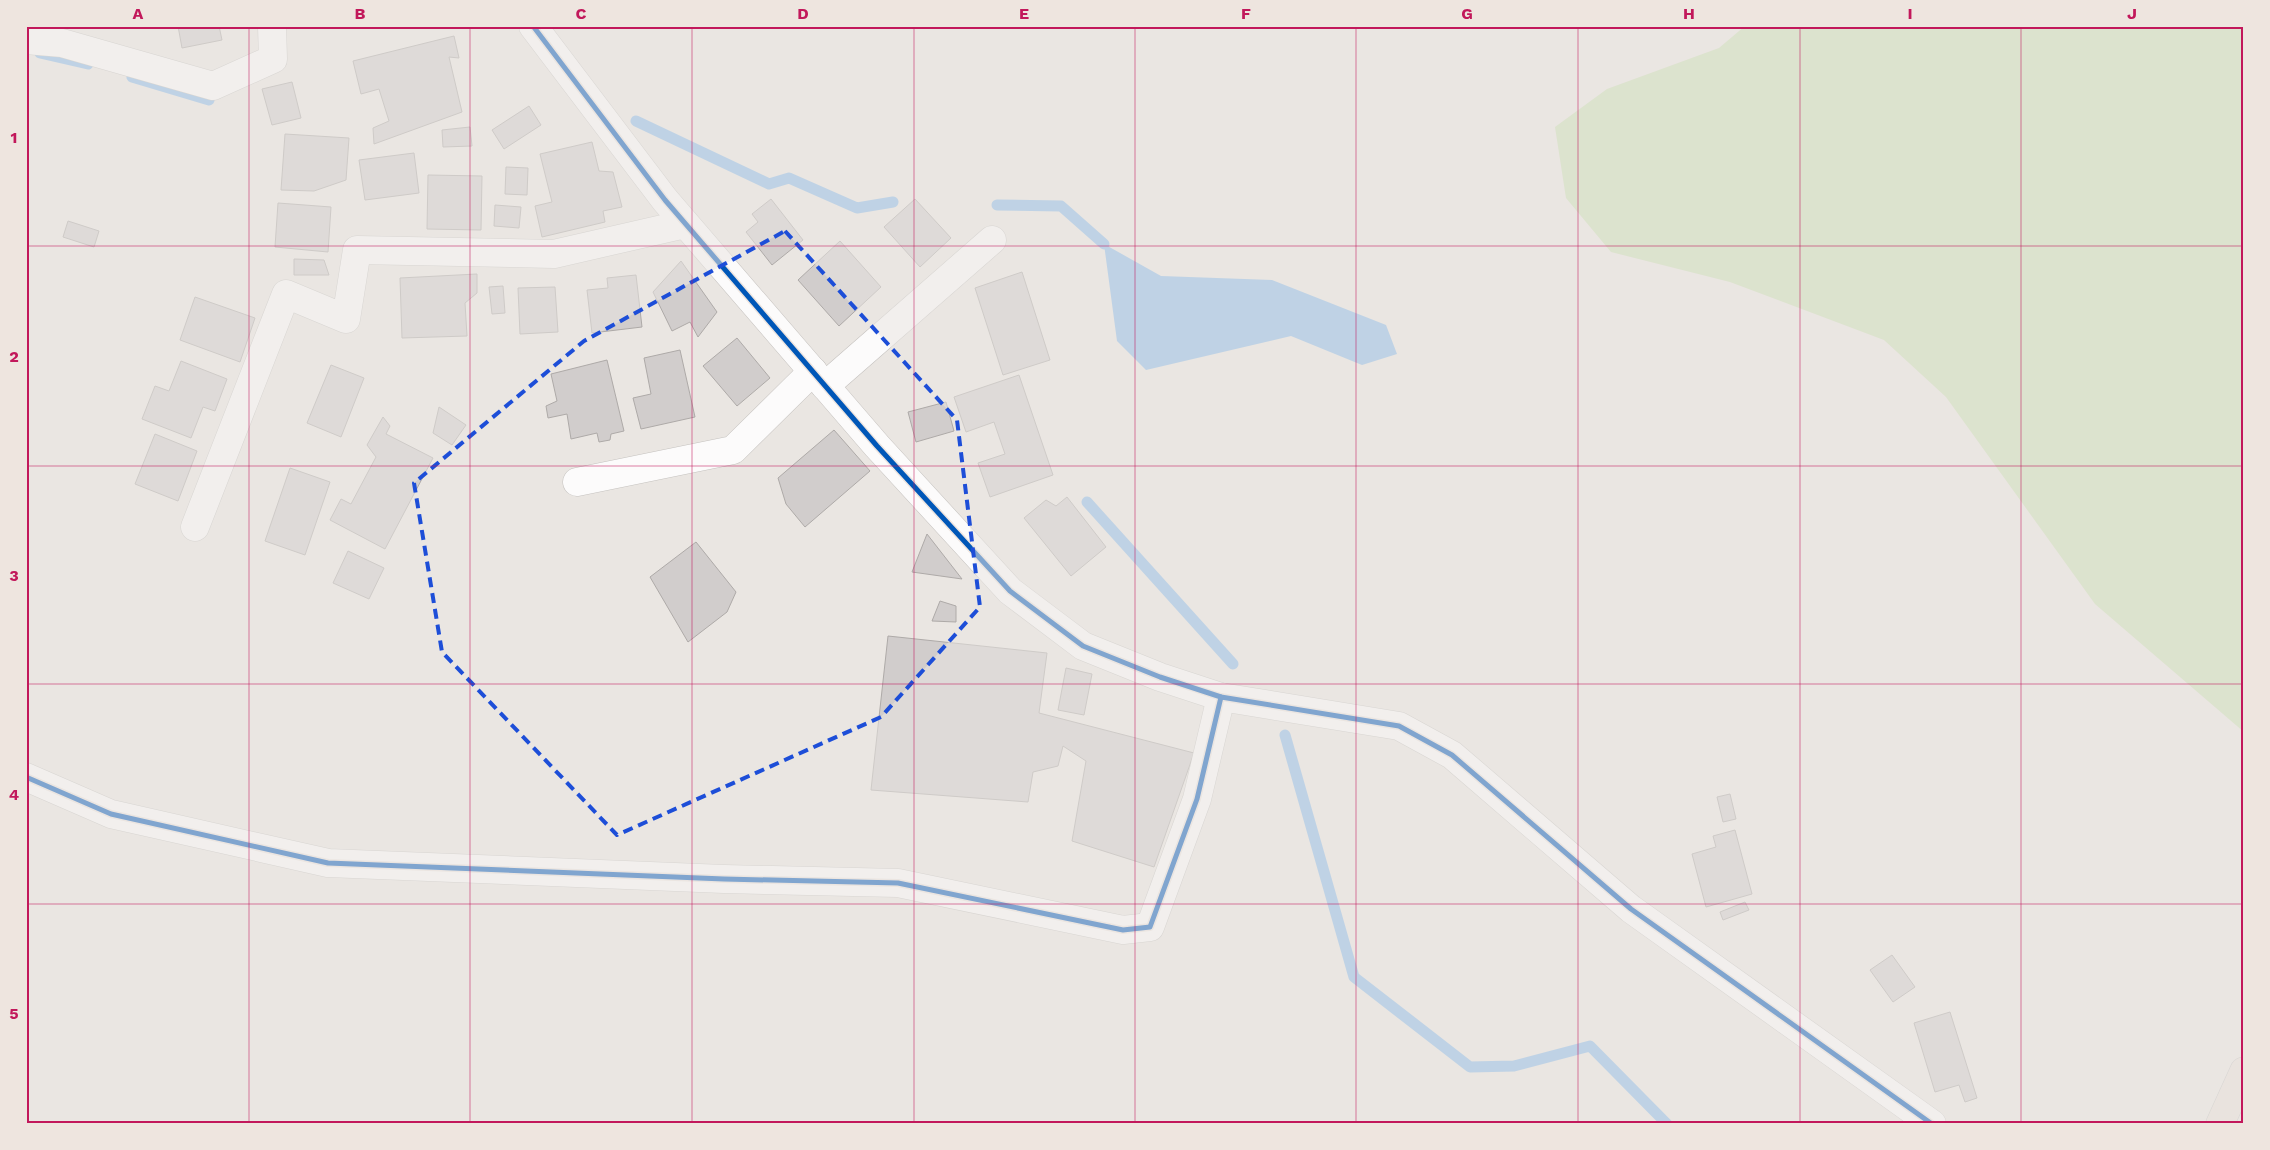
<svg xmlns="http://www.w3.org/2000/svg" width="2270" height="1150" viewBox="0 0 2270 1150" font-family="'Work Sans',sans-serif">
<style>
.green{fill:#cddfb5}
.water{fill:#8cbbe8}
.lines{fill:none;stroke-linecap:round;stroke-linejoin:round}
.stream{stroke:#8cbbe8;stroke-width:11}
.building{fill:#d1cdcc;stroke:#aeaaa8}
.minor-casing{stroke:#c5c2bf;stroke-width:29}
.highway-casing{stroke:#c4c2c0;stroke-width:29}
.minor{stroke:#fcfbfb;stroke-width:28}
.highway{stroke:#e8e0da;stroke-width:28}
.cycleway-casing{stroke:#eee5df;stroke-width:8}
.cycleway{stroke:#0057b8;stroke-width:5}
.marked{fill:none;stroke:#1d4ed8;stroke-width:4;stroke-dasharray:10 6;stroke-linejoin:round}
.grid{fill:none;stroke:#c2185b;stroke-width:1;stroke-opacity:0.55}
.neatline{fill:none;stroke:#c2185b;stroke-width:2}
.grid-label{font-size:16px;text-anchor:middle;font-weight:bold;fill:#c2185b}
</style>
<rect width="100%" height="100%" fill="#eae6e2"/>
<polygon class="green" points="1745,26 2244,26 2244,732 2095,604 1946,397 1884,340 1730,282 1611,252 1566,198 1555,127 1607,89 1719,48"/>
<polygon class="water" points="1104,244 1161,276 1272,280 1386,325 1397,354 1362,365 1291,336 1146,370 1117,341"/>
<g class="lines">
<g class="stream">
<polyline points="40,53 88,64"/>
<polyline points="132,77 209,100"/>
<polyline points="636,121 769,184 789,178 857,208 893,202"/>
<polyline points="997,205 1061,206 1104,244"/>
<polyline points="1087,502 1233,664"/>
<polyline points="1285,735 1354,977 1470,1067 1514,1066 1590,1046 1667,1124"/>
</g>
</g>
<g class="building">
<polygon points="178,26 219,26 222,40 182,48"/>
<polygon points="454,36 459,58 449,57 462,112 374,144 373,128 389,121 379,89 361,94 353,61"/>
<polygon points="292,82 301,118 272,125 262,89"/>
<polygon points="529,106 541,125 504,149 492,130"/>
<polygon points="470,127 472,146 443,147 442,130"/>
<polygon points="285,134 349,138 346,180 314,191 281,190"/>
<polygon points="592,142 599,171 613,172 622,207 603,211 605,222 542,237 535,206 552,202 540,154"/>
<polygon points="414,153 419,193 365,200 359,160"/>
<polygon points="506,167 528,168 527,195 505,194"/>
<polygon points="428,175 482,176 481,230 427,229"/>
<polygon points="771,199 803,240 772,265 746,232 758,222 752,214"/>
<polygon points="915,199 951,238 920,267 884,227"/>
<polygon points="278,203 331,207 328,252 275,247"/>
<polygon points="495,205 521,207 519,228 494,226"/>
<polygon points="68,221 99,231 94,247 63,237"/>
<polygon points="840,241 881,287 839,326 798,280"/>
<polygon points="294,259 324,260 329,275 294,275"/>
<polygon points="681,261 717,312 698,337 690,322 672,331 653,292"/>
<polygon points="1022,272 1050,360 1003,375 975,288"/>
<polygon points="477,274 477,293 465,303 467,336 402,338 400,278"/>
<polygon points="636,275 642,327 592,333 587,290 608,288 607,278"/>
<polygon points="503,286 505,313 492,314 489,287"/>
<polygon points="555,287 558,332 520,334 518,288"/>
<polygon points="195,297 255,318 240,362 180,340"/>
<polygon points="737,338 770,378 737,406 703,366"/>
<polygon points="680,350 695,417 641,429 633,398 651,394 644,358"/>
<polygon points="607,360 624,431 611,434 610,440 599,442 597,433 571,439 567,414 548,418 546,406 557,401 551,374"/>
<polygon points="181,361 227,379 215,411 203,407 191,438 142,419 155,386 169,391"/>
<polygon points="331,365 364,378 341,437 307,423"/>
<polygon points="1019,375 1053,475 990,497 978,463 1005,454 994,422 966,432 954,397"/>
<polygon points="946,402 954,431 916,442 908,412"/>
<polygon points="439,407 466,425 452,445 433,433"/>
<polygon points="383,417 390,426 386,434 433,458 385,549 330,520 341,499 351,504 376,457 367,445"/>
<polygon points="834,430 870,471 805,527 786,504 778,478"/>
<polygon points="155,434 197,451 178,501 135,484"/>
<polygon points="290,468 330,482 305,555 265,541"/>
<polygon points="1067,497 1106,547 1071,576 1024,518 1046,500 1056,506"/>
<polygon points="927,534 962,579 912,572"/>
<polygon points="696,542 736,592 727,612 688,642 650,577"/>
<polygon points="348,551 384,568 369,599 333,583"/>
<polygon points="940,601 956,606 956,622 932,621"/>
<polygon points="888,636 1047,653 1039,713 1194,753 1154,867 1072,841 1086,761 1063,746 1058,766 1033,772 1028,802 871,790"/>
<polygon points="1066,668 1092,674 1084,715 1058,710"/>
<polygon points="1730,794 1736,819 1723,822 1717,797"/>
<polygon points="1735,830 1752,894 1706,907 1692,854 1716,847 1713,836"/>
<polygon points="1745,902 1749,910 1723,920 1720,912"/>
<polygon points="1892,955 1915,987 1893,1002 1870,970"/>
<polygon points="1950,1012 1977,1098 1965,1102 1959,1085 1935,1092 1914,1023"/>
</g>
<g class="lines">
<g class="minor-casing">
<g id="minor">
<polyline points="533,26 665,200 877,446 1010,591 1083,646 1160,677 1221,697 1399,726 1452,755 1631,909 1932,1124"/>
<polyline points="26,40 62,43 213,86 273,59 272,26"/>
<polyline points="825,386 992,240"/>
<polyline points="577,482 733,450 813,371"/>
<polyline points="195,527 286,294 346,319 357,250 554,254 685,224"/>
<polyline points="26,777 111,814 328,863 724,879 898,883 1123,930 1150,927 1197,799 1221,697"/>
</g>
</g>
<g class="highway-casing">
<polyline id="highway" points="2220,1124 2244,1071"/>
</g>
<use href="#minor" class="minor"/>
<use href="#highway" class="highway"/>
<g class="cycleway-casing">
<g id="cycleway">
<polyline points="533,26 665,200 877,446 1010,591 1083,646 1160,677 1221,697 1399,726 1452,755 1631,909 1932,1124"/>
<polyline points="26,777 111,814 328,863 724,879 898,883 1123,930 1150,927 1197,799 1221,697"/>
</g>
</g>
<use href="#cycleway" class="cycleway"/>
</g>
<path d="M0 0H2270V1150H0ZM785,231L957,420L980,607L881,717L617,835L442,652L414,483L584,341Z" fill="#eae6e2" fill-opacity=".55" fill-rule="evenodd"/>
<path class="marked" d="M785,231L957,420L980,607L881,717L617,835L442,652L414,483L584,341Z"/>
<path class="grid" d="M249,26V1124M470,26V1124M692,26V1124M914,26V1124M1135,26V1124M1356,26V1124M1578,26V1124M1800,26V1124M2021,26V1124M26,246H2244M26,466H2244M26,684H2244M26,904H2244"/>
<rect width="2270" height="1150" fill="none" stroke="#eee5df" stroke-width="55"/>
<rect x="28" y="28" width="2214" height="1094" class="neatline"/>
<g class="grid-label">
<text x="138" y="19">A</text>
<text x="360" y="19">B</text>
<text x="581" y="19">C</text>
<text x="803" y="19">D</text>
<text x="1024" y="19">E</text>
<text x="1246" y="19">F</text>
<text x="1467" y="19">G</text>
<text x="1689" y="19">H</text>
<text x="1910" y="19">I</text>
<text x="2132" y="19">J</text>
<text x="14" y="143">1</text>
<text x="14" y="362">2</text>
<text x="14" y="581">3</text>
<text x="14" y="800">4</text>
<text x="14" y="1019">5</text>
</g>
</svg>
